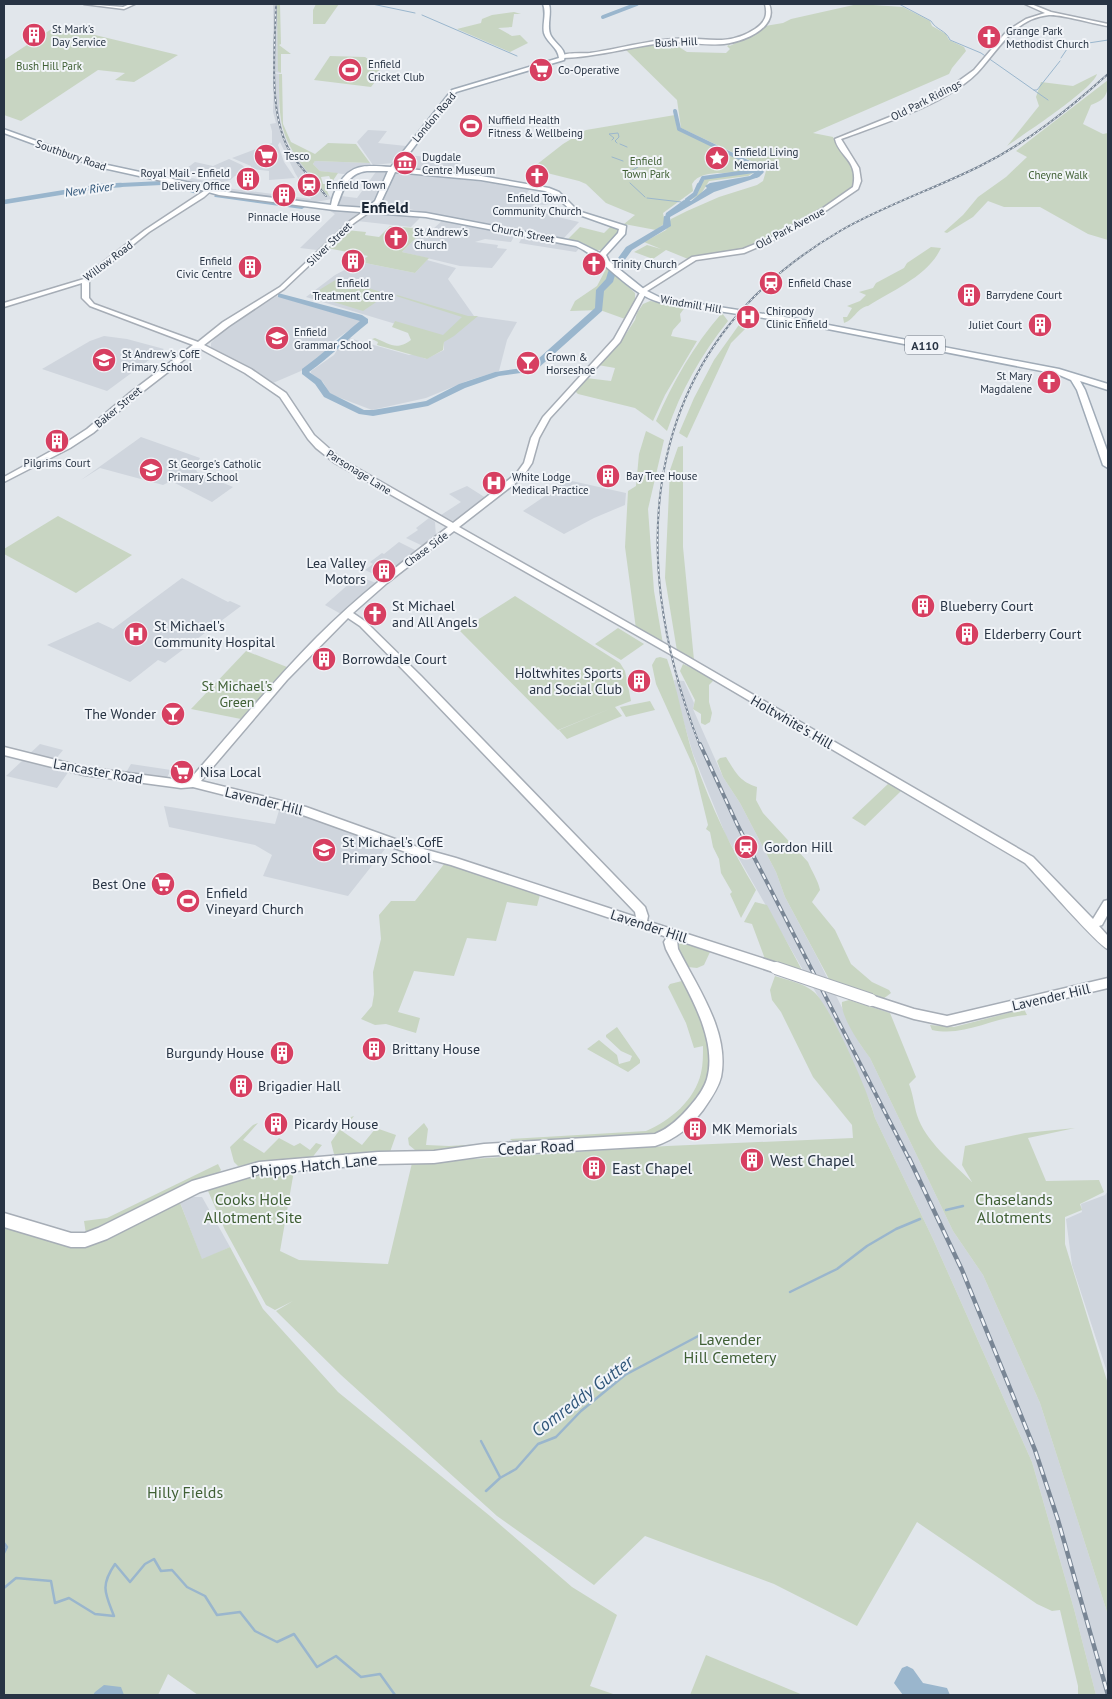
<svg xmlns="http://www.w3.org/2000/svg" width="1112" height="1699" viewBox="0 0 1112 1699" font-family="'PT Sans',sans-serif">
<style>
.built{fill:#cfd5dd}
.green{fill:#c8d5c2}
.water{fill:#9ab6cd}
.lines{fill:none;stroke-linecap:round;stroke-linejoin:round}
.stream-far1{stroke:#9ab6cd;stroke-width:1}
.stream{stroke:#9ab6cd;stroke-width:2.5}
.canal-far1{stroke:#9ab6cd;stroke-width:4}
.canal{stroke:#9ab6cd;stroke-width:4.5}
.river{fill:#9ab6cd;fill-rule:evenodd}
.secondary-casing{stroke:#a6adb6;stroke-width:3}
.primary-casing{stroke:#a0abb7;stroke-width:3}
.secondary{fill:#fff;fill-rule:evenodd}
.primary{fill:#fff;fill-rule:evenodd}
.rail-far2-casing{stroke:#798695;stroke-width:2}
.rail-far1-casing{stroke:#798695;stroke-width:4}
.rail-casing{stroke:#798695;stroke-width:4.5}
.rail-far2{stroke:#f1f4f8;stroke-width:1;stroke-dasharray:2.5;stroke-linecap:butt}
.rail-far1{stroke:#f1f4f8;stroke-width:2;stroke-dasharray:6;stroke-linecap:butt}
.rail{stroke:#f1f4f8;stroke-width:2.5;stroke-dasharray:8;stroke-linecap:butt}
.secondary-bridge-casing{stroke:#a6adb6;stroke-width:14;stroke-linecap:butt}
.secondary-bridge{stroke:#fff;stroke-width:12}
.labels{text-anchor:middle;dominant-baseline:central;stroke-width:4;stroke-linejoin:round;paint-order:stroke}
.far-poi-label{font-size:11px;fill:#283444;stroke:#f1f4f8;text-anchor:start}
.far-street-label{font-size:11px;fill:#283444;stroke:#f1f4f8}
.far-park-label{font-size:11px;fill:#406035;stroke:#f1f4f8}
.far-water-label{font-size:12px;font-style:italic;fill:#30567a;stroke:#f1f4f8}
.shield{fill:#f1f4f8;stroke:#646e7a;stroke-width:1}
.shield-label{font-size:12px;font-weight:bold;fill:#283444}
.poi-label{font-size:14px;fill:#283444;stroke:#f1f4f8;text-anchor:start}
.park-label{font-size:14px;fill:#406035;stroke:#f1f4f8}
.street-label{font-size:14px;fill:#283444;stroke:#f1f4f8}
.far-district-label{font-size:16px;font-weight:bold;fill:#1a2534;stroke:#f1f4f8}
.near-street-label{font-size:16px;fill:#283444;stroke:#f1f4f8}
.near-poi-label{font-size:16px;fill:#283444;stroke:#f1f4f8;text-anchor:start}
.near-park-label{font-size:16px;fill:#406035;stroke:#f1f4f8}
.near-water-label{font-size:18px;font-style:italic;fill:#30567a;stroke:#f1f4f8}
</style>
<rect width="100%" height="100%" fill="#e1e6eb"/>
<g class="built">
<polygon points="273,4 277,4 280,73 274,72"/>
<polygon points="274,73 279,74 279,112 282,129 289,147 332,199 316,202 248,194 225,190 226,188 311,199 295,173 280,142 278,145 284,162 295,178 269,180 269,171 251,169 251,166 232,158 272,143 272,131 270,124 276,123 273,112"/>
<polygon points="368,130 387,131 378,143 406,146 393,163 373,165 357,142"/>
<polygon points="406,155 461,160 451,173 406,168 401,162"/>
<polygon points="229,159 242,165 245,168 230,180 207,186 186,182 192,178 209,182 216,177 183,171 195,162 213,166"/>
<polygon points="315,161 370,163 371,165 358,167 348,174 343,174 320,171 313,164"/>
<polygon points="378,169 388,170 372,205 364,208 337,205 341,196 357,198"/>
<polygon points="395,172 531,187 525,196 540,203 559,199 560,202 544,205 535,204 528,209 549,214 554,218 558,217 579,222 563,239 383,204 381,202"/>
<polygon points="325,208 358,213 317,250 300,248 335,214"/>
<polygon points="371,213 384,213 421,217 411,227 357,221"/>
<polygon points="443,220 516,233 511,242 485,239 475,242 498,245 497,248 507,249 492,268 460,266 402,252 426,228 433,229"/>
<polygon points="524,234 581,246 576,252 519,243"/>
<polygon points="427,260 456,268 448,279 474,316 517,322 507,340 499,371 467,381 426,398 372,410 330,394 323,382 311,373 311,371 334,355 341,344 349,338 409,355 414,354 426,359 444,350 444,341 409,328 306,297 335,275 360,262 415,273"/>
<polygon points="277,296 362,321 328,345 326,352 301,371 273,383 211,347 211,343 220,333 235,321"/>
<polygon points="104,336 127,339 164,349 107,391 42,369 90,341"/>
<polygon points="141,437 200,458 195,467 197,472 233,487 212,502 171,481 163,485 100,468 81,480"/>
<polygon points="572,481 626,493 625,505 594,518 564,534 523,511 548,494 557,485"/>
<polygon points="467,486 486,498 455,522 441,515 461,502 449,494"/>
<polygon points="429,518 435,522 436,537 423,546 406,538 418,530 416,528"/>
<polygon points="399,542 417,551 382,578 365,570 373,564 370,562 382,553 384,554"/>
<polygon points="358,576 376,583 341,614 325,605"/>
<polygon points="182,578 228,602 230,601 241,606 165,663 158,660 130,682 47,645 98,622 113,629"/>
<polygon points="674,680 684,681 694,703 693,709 723,777 740,803 776,872 785,897 817,957 860,1044 870,1058 953,1231 983,1275 1040,1403 1108,1615 1108,1695 1096,1695 1074,1609 1032,1462 933,1239 875,1118 871,1104 834,1024 726,836 693,754 677,699"/>
<polygon points="40,744 63,750 50,766 69,771 57,788 6,776"/>
<polygon points="131,764 171,770 165,781 124,776"/>
<polygon points="164,806 275,824 280,807 389,844 348,896 263,876 272,855 255,845 169,827"/>
<polygon points="1108,1191 1108,1375 1072,1265 1066,1219 1082,1212 1081,1204 1105,1195"/>
<polygon points="178,1197 202,1197 230,1247 202,1260"/>
</g>
<g class="green">
<polygon points="277,4 280,4 281,44 279,45 291,54 281,54 281,73 278,71"/>
<polygon points="316,4 339,4 325,24 313,24 313,10"/>
<path d="M858,4L903,7L930,21L932,26L946,34L949,40L964,47L966,51L952,68L949,74L813,133L833,137C836,146 843,150 847,157C853,165 854,175 856,185L850,191L824,209L764,241L743,250L688,259L666,250L653,259L634,252L647,245L661,249L644,242L666,230L671,219L687,211L719,197L757,185L763,181L766,171L764,167L681,128L677,100L625,49L679,41V47L687,52L726,53L730,49L727,46L729,45L724,43L731,42L729,46L732,45L765,26L783,23L791,19Z"/>
<polygon points="514,12 521,14 514,14 512,27 498,28 512,36 520,35 528,43 510,52 457,29 481,23 482,19 492,15"/>
<polygon points="50,30 95,35 178,55 134,82 115,80 125,73 98,70 21,121 4,115 4,60"/>
<polygon points="330,56 365,57 382,68 371,77 378,78 371,87 314,80"/>
<path d="M279,74H282L283,124L291,142L315,154L328,143L356,144L370,163L315,161L313,164L320,171L338,173L332,182L329,176L321,177L323,184H336V186H338L336,190L327,191L329,196C323,192 317,182 311,176C279,137 279,123 279,74Z"/>
<path d="M1097,74C1093,89 1024,134 1007,146L1039,106L1036,97L1041,82L1073,86Z"/>
<path d="M1108,80C1108,95 1105,100 1091,105L1083,124L1103,134L1108,133V240L1088,234L1040,207H1004L988,201L973,217L947,233L944,232L963,215L978,197L1006,177L1027,157L1016,151Z"/>
<path d="M675,115L677,129L757,167C740,179 703,165 692,184L693,191L663,213L665,223L656,230L624,224L635,215L606,203L586,184L579,181L531,169L563,144L586,130Z"/>
<polygon points="753,173 748,176 709,181 701,194 689,201 698,193 700,184 705,179 716,176"/>
<polygon points="390,226 425,229 402,252 429,258 415,273 360,262 368,256 327,248 346,230 366,232 365,235 379,237"/>
<polygon points="611,226 620,229 620,231 603,250 594,250 583,243 567,240 580,227 604,233"/>
<path d="M931,247L941,248C928,276 893,290 868,306C858,307 854,320 844,323L843,317H847L852,308L847,306L860,301L866,295L859,292L873,288L876,283L904,268L907,263Z"/>
<polygon points="607,267 635,293 635,300 625,319 600,310 570,311 575,301 597,286"/>
<polygon points="337,279 388,294 363,311 311,295"/>
<path d="M397,295L468,316H478L454,336L444,342L443,350L427,359L377,345L378,342L372,339L375,338C390,344 396,351 411,340L408,333L392,327L395,321L443,335L462,317L396,296Z"/>
<polygon points="650,301 686,306 680,314 681,321 673,330 671,336 697,341 665,395 653,421 635,408 578,394 575,391 586,378 611,381 615,368 598,365 622,340 635,320 637,313 643,304"/>
<path d="M722,313L728,321C701,355 681,390 667,431L656,421C673,382 693,346 722,313Z"/>
<polygon points="751,319 745,329 731,343 687,438 679,433 694,398 714,360 741,322"/>
<polygon points="646,431 664,440 648,509 654,591 663,644 636,629 625,547 628,491 636,486 639,454"/>
<polygon points="683,446 683,547 694,660 677,651 665,578 670,470 678,447"/>
<polygon points="58,516 132,555 76,593 4,554 4,549"/>
<polygon points="515,596 620,663 625,671 631,701 615,707 622,716 567,739 559,730 612,708 558,730 460,631"/>
<polygon points="618,628 644,644 621,660 595,644"/>
<polygon points="246,651 287,667 246,720 191,709"/>
<path d="M660,657L667,659C678,690 683,723 693,755C709,802 730,847 756,890L741,918L730,894L732,892L721,873L719,859L713,847L710,832L706,829L708,825L694,768L656,684L652,665L656,658Z"/>
<polygon points="683,664 703,673 713,681 709,685 709,702 712,713 710,722 705,725 701,723 701,714 693,709 695,700 680,671"/>
<polygon points="650,701 655,710 626,717 620,707"/>
<path d="M726,757C736,773 739,781 757,787L756,800L763,813L808,862C812,872 818,880 820,890L812,902L835,930L851,964L872,982L889,990L891,993L883,999L829,979L785,897L776,872L740,803L723,777L717,761L720,758Z"/>
<polygon points="889,783 901,791 865,826 852,818"/>
<polygon points="445,863 540,895 537,906 507,902 496,941 467,938 454,976 414,971 398,1012 420,1018 416,1033 386,1024 375,1025 361,1019 372,1006 374,994 373,972 381,939 379,915 391,901 415,901"/>
<polygon points="755,902 767,905 803,972 765,959 752,924 744,922"/>
<polygon points="683,943 710,952 704,965 697,968 688,967 678,948 679,944"/>
<path d="M775,976C787,980 804,983 814,992C831,1007 869,1093 875,1118L933,1239L1032,1462L1074,1609L1096,1695H1078V1686L1060,1610L1052,1611L1037,1604L917,1522L857,1626L774,1584L645,1536L594,1585L497,1516L341,1375L276,1311L293,1301L275,1310L266,1305L225,1230L205,1184L295,1165L280,1251L299,1260L388,1264L412,1163L667,1146L853,1138L852,1125L813,1077L781,1012L772,1000L770,990Z"/>
<path d="M682,981L685,982L705,1029L710,1046V1062L707,1082L682,1115L657,1136L515,1143L510,1139L646,1131C670,1121 695,1100 701,1073C703,1065 703,1055 703,1046L694,1048L686,1023L668,987L670,984Z"/>
<path d="M849,1000L890,1013L916,1077L909,1084C913,1094 914,1105 917,1115C925,1141 953,1163 972,1182L962,1165L965,1146L1025,1133L1075,1128L1028,1138L1046,1181L1099,1180L1104,1192L1080,1204L1082,1210L1065,1217V1244L1108,1384V1615L1040,1403L983,1275L953,1231L870,1058C861,1046 840,1016 842,1002Z"/>
<path d="M1024,1009L1027,1015C992,1017 966,1037 932,1030L930,1025L954,1027Z"/>
<polygon points="617,1027 640,1060 640,1063 628,1072 587,1049 599,1040 617,1055 619,1064 630,1061 632,1056 621,1051 606,1037 606,1035"/>
<polygon points="354,1116 342,1131 362,1145 376,1128 396,1135 390,1152 371,1154 334,1154 331,1142 348,1118"/>
<polygon points="258,1123 243,1140 264,1153 279,1138 294,1146 300,1143 310,1150 316,1143 322,1145 311,1159 238,1166 234,1162 230,1147 253,1125"/>
<polygon points="424,1123 428,1129 426,1145 449,1146 499,1143 500,1148 437,1152 428,1150 415,1150 409,1145 408,1138"/>
<polygon points="218,1164 221,1170 217,1175 177,1195 202,1259 230,1247 263,1309 338,1392 490,1516 572,1587 617,1615 590,1686 616,1695 198,1695 168,1674 158,1695 4,1695 4,1226 26,1231 86,1234 84,1221 107,1218"/>
<polygon points="706,1655 803,1695 690,1695"/>
</g>
<g class="water">
<polygon points="761,168 764,172 759,177 714,192 670,217 665,217 666,213 684,200 691,201 707,188 705,186 710,183 750,176"/>
<polygon points="907,1666 913,1669 923,1683 947,1688 950,1695 903,1695 894,1683 902,1668"/>
<polygon points="104,1685 121,1687 124,1695 93,1695 95,1692"/>
</g>
<g class="lines">
<g class="stream-far1">
<polyline points="372,4 415,13"/>
<path d="M899,4L931,21C936,30 946,30 950,40L981,53L1048,100"/>
<polyline points="422,15 517,56"/>
<polyline points="1061,58 1069,46 1108,40"/>
<polyline points="1034,90 1037,90 1060,61"/>
<polyline points="612,140 614,138 609,134 618,133 619,137 615,141 617,143"/>
<polyline points="620,144 627,147"/>
<polyline points="612,157 623,161"/>
<polyline points="629,172 638,167 630,164"/>
<polyline points="629,173 631,179"/>
<polyline points="630,183 645,197"/>
<polyline points="647,198 681,202"/>
</g>
<g class="stream">
<polyline points="946,1210 963,1206"/>
<polyline points="790,1292 837,1269 867,1246 896,1229 920,1219"/>
<polyline points="481,1441 500,1477"/>
<polyline points="486,1491 500,1478 516,1469 538,1444 556,1437 581,1411 625,1375 702,1334"/>
<polyline points="4,1543 7,1547 4,1553"/>
<path d="M4,1588L16,1578L51,1581L55,1603L69,1598L95,1614L114,1616C105,1593 100,1586 115,1564L130,1582L145,1564L154,1559L161,1571L172,1570L187,1587L205,1596L217,1615L240,1612L255,1631L277,1642L294,1634L317,1667L336,1656L361,1677L380,1674L395,1695"/>
</g>
<g class="canal-far1">
<polyline points="603,17 637,4"/>
<polyline points="675,111 679,129 760,168 761,172 756,176"/>
<polyline points="100,186 162,183"/>
<polyline points="699,186 703,178 761,170"/>
</g>
<g class="canal">
<polyline points="4,202 102,186 121,185"/>
<polyline points="687,203 687,200 695,194 699,185"/>
</g>
<g class="river">
<polygon points="162,181 176,185 177,186 174,188 160,184 160,182"/>
<polygon points="192,189 202,192 203,193 200,195 190,192 189,191"/>
<polygon points="217,194 302,205 305,207 302,209 215,197 214,196"/>
<path d="M664,216L670,217L671,226L632,250L616,272L613,282L604,291L602,311L535,371L499,376L465,388L428,406L373,416L359,414L324,397L315,384L302,374V369C323,354 340,337 360,321L278,297V293L362,315L368,319V323C348,339 330,357 309,372L321,380L330,393L364,410H373L426,401L459,384L495,372L529,367L595,308L596,290L606,279L608,272L626,247L663,225Z"/>
</g>
<g class="secondary-casing">
<g id="secondary">
<polygon points="84,4 123,7 130,4 135,4 124,9"/>
<path d="M765,4H769C779,28 743,42 724,44C704,46 683,40 662,43C629,47 597,57 563,58L560,56C568,52 581,54 590,53C618,49 645,41 673,39C704,36 726,48 755,29C765,22 768,16 765,4Z"/>
<path d="M1025,4H1031L1051,12L1108,24V26C1094,24 1061,14 1049,15C1014,18 998,51 977,73C946,104 882,124 841,139L859,168L861,181L858,189L827,210L772,241L744,253L696,260L647,291L620,342L550,418L539,438L532,463L522,478L459,527L683,654L1033,857L1093,919L1104,901L1108,900V914L1102,925L1099,926L1108,936V949C1098,946 1039,877 1025,863L677,658L454,531L387,583L353,613L366,622L421,676L645,907L648,916L647,921L780,964L782,968L780,972L776,973L677,940L678,949C697,987 730,1032 721,1077C718,1089 710,1100 703,1110C689,1128 676,1139 655,1146L484,1156L434,1163L378,1164L259,1174L200,1192L107,1239L85,1247H71L4,1227V1213L71,1233H85L98,1228L192,1181L259,1162L378,1152L434,1151L484,1144L655,1134C670,1128 681,1117 691,1105C697,1098 704,1089 707,1079C719,1037 684,985 666,949L664,942L667,937L451,865L414,855L300,814L193,787L181,788L84,775L4,755V747L84,767L181,780L190,779C232,732 272,682 317,637C357,597 402,562 448,527L335,463L316,448L308,439L280,397L245,373L199,348L137,396L93,433L70,448L4,482V477L64,444L87,429L131,392L193,345L90,306L82,298V283L4,307V303L84,279L89,273L145,230L210,187L213,189L204,197L149,232L89,280V298L94,304L198,342L223,322L280,287L350,221L367,209H371V211L354,223L284,289L229,326L204,345L251,369L286,393L314,435L341,459L453,523L516,474L524,463L531,438L543,417L614,339L642,289L692,257L743,249L768,239L823,208L853,187C859,160 839,157 835,139L902,112L949,88L974,70L1007,31L1026,19L1045,13ZM348,618L360,626L413,680L635,912L636,917L456,858L420,848L306,807L201,781L287,680Z"/>
<polygon points="1108,978 1108,988 947,1026 914,1019 867,1004 865,1000 867,996 871,995 914,1009 947,1016"/>
</g>
</g>
<g class="primary-casing">
<path id="primary" d="M543,4H549C552,14 546,27 551,36C556,45 567,49 564,60L456,92L398,168L481,176L549,188L559,192L578,211L626,226L625,234L606,255L609,261L645,290L661,298L797,319L1059,369L1108,384V390L1080,381L1085,390L1108,453V468L1103,465L1077,390L1071,380L1057,374L797,323L659,302C626,292 606,260 576,246L426,217L334,210L219,195L194,188L94,166L4,133V129L6,130L98,163L205,186L219,191L331,205C332,198 335,190 339,184C352,162 369,166 391,167L452,90L559,58C558,47 547,43 544,33C542,24 547,14 543,4ZM367,171H388L375,201L367,208L337,206C343,190 347,173 367,171ZM395,172L481,180L545,191L554,195L574,213L619,229L618,233L600,253L578,242L426,213L374,209L381,202Z"/>
</g>
<use href="#secondary" class="secondary"/>
<use href="#primary" class="primary"/>
<g class="rail-far2-casing">
<g id="rail-far2">
<path d="M276,4C275,47 268,109 288,148C297,166 314,180 326,196"/>
<path d="M700,746C622,547 642,347 840,231C885,205 934,189 980,166C1027,143 1069,109 1108,74"/>
</g>
</g>
<g class="rail-far1-casing">
<polyline id="rail-far1" points="700,744 737,824 909,1159"/>
</g>
<g class="rail-casing">
<polyline id="rail" points="909,1158 962,1270 1035,1450 1058,1520 1108,1695"/>
</g>
<use href="#rail-far2" class="rail-far2"/>
<use href="#rail-far1" class="rail-far1"/>
<use href="#rail" class="rail"/>
<g class="secondary-bridge-casing">
<polyline id="secondary-bridge" points="776,968 871,1000"/>
</g>
<use href="#secondary-bridge" class="secondary-bridge"/>
</g>
<defs>
<g id="building-disc" transform="scale(1.25)"><circle r="9.5" fill="#d73f61" stroke="#f1f4f8"/><path d="M-4-6H4V6H1V3H-1V6H-4ZM-2.5-4.3h1.7v1.8h-1.7ZM.8-4.3h1.7v1.8H.8ZM-2.5-1h1.7V.8h-1.7ZM.8-1h1.7V.8H.8Z" fill="#fff"/></g>
<g id="church-disc" transform="scale(1.25)"><circle r="9.5" fill="#d73f61" stroke="#f1f4f8"/><path d="M-1.2-6h2.4v3.5h3.3v2.4h-3.3V6h-2.4V-.1h-3.3v-2.4h3.3Z" fill="#fff"/></g>
<g id="stadium-disc" transform="scale(1.25)"><circle r="9.5" fill="#d73f61" stroke="#f1f4f8"/><path d="M0-5a6.5 5 0 1 0 0 10a6.5 5 0 1 0 0-10ZM-3.5-1.8h7v3.6h-7Z" fill="#fff"/></g>
<g id="supermarket-disc" transform="scale(1.25)"><circle r="9.5" fill="#d73f61" stroke="#f1f4f8"/><path d="M-6-5.5h2.5l.6 2H6L4.5 2H-2.5L-4.4-4H-6ZM-1.5 3.2a1.3 1.3 0 1 0 .1 0ZM3 3.2a1.3 1.3 0 1 0 .1 0Z" fill="#fff"/></g>
<g id="sight-disc" transform="scale(1.25)"><circle r="9.5" fill="#d73f61" stroke="#f1f4f8"/><path d="M0-6L1.8-2.2L6-1.7L2.9 1.2L3.7 5.4L0 3.3L-3.7 5.4L-2.9 1.2L-6-1.7L-1.8-2.2Z" fill="#fff"/></g>
<g id="museum-disc" transform="scale(1.25)"><circle r="9.5" fill="#d73f61" stroke="#f1f4f8"/><path d="M0-6L6-3V-2H-6V-3ZM-5-1h2V3h-2ZM-1-1h2V3h-2ZM3-1h2V3H3ZM-6 4H6V6H-6Z" fill="#fff"/></g>
<g id="station-disc" transform="scale(1.25)"><circle r="9.5" fill="#d73f61" stroke="#f1f4f8"/><path d="M-3-6H3Q5-6 5-4V2Q5 4 3 4L4.5 6H3L1.5 4h-3L-3 6H-4.5L-3 4Q-5 4-5 2V-4Q-5-6-3-6ZM-3.5-4v3h7v-3ZM-3.5 1v1.5H-2V1ZM2 1v1.5H3.5V1Z" fill="#fff"/></g>
<g id="hospital-disc" transform="scale(1.25)"><circle r="9.5" fill="#d73f61" stroke="#f1f4f8"/><path d="M-5-5h3v3.5h4V-5h3V5h-3V1.5h-4V5h-3Z" fill="#fff"/></g>
<g id="school-disc" transform="scale(1.25)"><circle r="9.5" fill="#d73f61" stroke="#f1f4f8"/><path d="M0-5L7-2L0 1L-7-2ZM-4 1L0 2.5L4 1V4Q0 6-4 4Z" fill="#fff"/></g>
<g id="bar-disc" transform="scale(1.25)"><circle r="9.5" fill="#d73f61" stroke="#f1f4f8"/><path d="M-6-5H6L.8 .8V4.5H3.5V6h-7V4.5H-.8V.8Z" fill="#fff"/></g>
</defs>
<g fill-rule="evenodd">
<use href="#building-disc" x="34" y="35"/>
<use href="#church-disc" x="989" y="37"/>
<use href="#stadium-disc" x="350" y="70"/>
<use href="#supermarket-disc" x="541" y="70"/>
<use href="#stadium-disc" x="471" y="126"/>
<use href="#supermarket-disc" x="266" y="156"/>
<use href="#sight-disc" x="717" y="158"/>
<use href="#museum-disc" x="405" y="163"/>
<use href="#church-disc" x="537" y="176"/>
<use href="#building-disc" x="248" y="179"/>
<use href="#station-disc" x="309" y="185"/>
<use href="#building-disc" x="284" y="195"/>
<use href="#church-disc" x="396" y="238"/>
<use href="#building-disc" x="353" y="261"/>
<use href="#church-disc" x="594" y="264"/>
<use href="#building-disc" x="250" y="267"/>
<use href="#station-disc" x="771" y="283"/>
<use href="#building-disc" x="969" y="295"/>
<use href="#hospital-disc" x="748" y="317"/>
<use href="#building-disc" x="1040" y="325"/>
<use href="#school-disc" x="277" y="338"/>
<use href="#school-disc" x="104" y="360"/>
<use href="#bar-disc" x="528" y="363"/>
<use href="#church-disc" x="1049" y="382"/>
<use href="#building-disc" x="57" y="441"/>
<use href="#school-disc" x="151" y="470"/>
<use href="#building-disc" x="608" y="476"/>
<use href="#hospital-disc" x="494" y="483"/>
<use href="#building-disc" x="384" y="571"/>
<use href="#building-disc" x="923" y="606"/>
<use href="#church-disc" x="375" y="614"/>
<use href="#hospital-disc" x="136" y="634"/>
<use href="#building-disc" x="967" y="634"/>
<use href="#building-disc" x="324" y="659"/>
<use href="#building-disc" x="639" y="681"/>
<use href="#bar-disc" x="173" y="714"/>
<use href="#supermarket-disc" x="182" y="772"/>
<use href="#station-disc" x="746" y="847"/>
<use href="#school-disc" x="324" y="850"/>
<use href="#supermarket-disc" x="163" y="884"/>
<use href="#stadium-disc" x="188" y="901"/>
<use href="#building-disc" x="374" y="1049"/>
<use href="#building-disc" x="282" y="1053"/>
<use href="#building-disc" x="241" y="1086"/>
<use href="#building-disc" x="276" y="1124"/>
<use href="#building-disc" x="695" y="1129"/>
<use href="#building-disc" x="752" y="1160"/>
<use href="#building-disc" x="594" y="1168"/>
</g>
<g class="labels">
<g class="far-poi-label">
<text x="52" y="29">St Mark's<tspan x="52" dy="13">Day Service</tspan></text>
<text x="1006" y="31">Grange Park<tspan x="1006" dy="13">Methodist Church</tspan></text>
<text x="368" y="64">Enfield<tspan x="368" dy="13">Cricket Club</tspan></text>
<text x="558" y="70">Co-Operative</text>
<text x="488" y="120">Nuffield Health<tspan x="488" dy="13">Fitness &amp; Wellbeing</tspan></text>
<text x="734" y="152">Enfield Living<tspan x="734" dy="13">Memorial</tspan></text>
<text x="284" y="156">Tesco</text>
<text x="422" y="157">Dugdale<tspan x="422" dy="13">Centre Museum</tspan></text>
<text x="230" y="173" text-anchor="end">Royal Mail - Enfield<tspan x="230" dy="13">Delivery Office</tspan></text>
<text x="326" y="185">Enfield Town</text>
<text x="537" y="198" text-anchor="middle">Enfield Town<tspan x="537" dy="13">Community Church</tspan></text>
<text x="284" y="217" text-anchor="middle">Pinnacle House</text>
<text x="414" y="232">St Andrew's<tspan x="414" dy="13">Church</tspan></text>
<text x="232" y="261" text-anchor="end">Enfield<tspan x="232" dy="13">Civic Centre</tspan></text>
<text x="612" y="264">Trinity Church</text>
<text x="353" y="283" text-anchor="middle">Enfield<tspan x="353" dy="13">Treatment Centre</tspan></text>
<text x="788" y="283">Enfield Chase</text>
<text x="986" y="295">Barrydene Court</text>
<text x="766" y="311">Chiropody<tspan x="766" dy="13">Clinic Enfield</tspan></text>
<text x="1022" y="325" text-anchor="end">Juliet Court</text>
<text x="294" y="332">Enfield<tspan x="294" dy="13">Grammar School</tspan></text>
<text x="122" y="354">St Andrew's CofE<tspan x="122" dy="13">Primary School</tspan></text>
<text x="546" y="357">Crown &amp;<tspan x="546" dy="13">Horseshoe</tspan></text>
<text x="1032" y="376" text-anchor="end">St Mary<tspan x="1032" dy="13">Magdalene</tspan></text>
<text x="57" y="463" text-anchor="middle">Pilgrims Court</text>
<text x="168" y="464">St George's Catholic<tspan x="168" dy="13">Primary School</tspan></text>
<text x="626" y="476">Bay Tree House</text>
<text x="512" y="477">White Lodge<tspan x="512" dy="13">Medical Practice</tspan></text>
</g>
<g class="far-street-label">
<text transform="translate(676 42) rotate(-3)">Bush Hill</text>
<text transform="translate(926 100) rotate(-27)">Old Park Ridings</text>
<text transform="translate(434 117) rotate(-50)">London Road</text>
<text transform="translate(71 155) rotate(19)">Southbury Road</text>
<text transform="translate(790 228) rotate(-28)">Old Park Avenue</text>
<text transform="translate(523 233) rotate(11)">Church Street</text>
<text transform="translate(329 244) rotate(-44)">Silver Street</text>
<text transform="translate(108 261) rotate(-37)">Willow Road</text>
<text transform="translate(691 304) rotate(10)">Windmill Hill</text>
<text transform="translate(118 407) rotate(-40)">Baker Street</text>
<text transform="translate(359 472) rotate(32)">Parsonage Lane</text>
<text transform="translate(426 549) rotate(-37)">Chase Side</text>
</g>
<g class="far-park-label">
<text x="49" y="66">Bush Hill Park</text>
<text x="646" y="161">Enfield<tspan x="646" dy="13">Town Park</tspan></text>
<text x="1058" y="175">Cheyne Walk</text>
</g>
<g class="far-water-label">
<text transform="translate(89 189) rotate(-8)">New River</text>
</g>
<rect class="shield" x="905" y="335.5" width="40" height="19" rx="4"/>
<g class="shield-label">
<text x="925" y="345">A110</text>
</g>
<g class="poi-label">
<text x="366" y="563" text-anchor="end">Lea Valley<tspan x="366" dy="16">Motors</tspan></text>
<text x="392" y="606">St Michael<tspan x="392" dy="16">and All Angels</tspan></text>
<text x="940" y="606">Blueberry Court</text>
<text x="154" y="626">St Michael's<tspan x="154" dy="16">Community Hospital</tspan></text>
<text x="984" y="634">Elderberry Court</text>
<text x="342" y="659">Borrowdale Court</text>
<text x="622" y="673" text-anchor="end">Holtwhites Sports<tspan x="622" dy="16">and Social Club</tspan></text>
<text x="156" y="714" text-anchor="end">The Wonder</text>
<text x="200" y="772">Nisa Local</text>
<text x="342" y="842">St Michael's CofE<tspan x="342" dy="16">Primary School</tspan></text>
<text x="764" y="847">Gordon Hill</text>
<text x="146" y="884" text-anchor="end">Best One</text>
<text x="206" y="893">Enfield<tspan x="206" dy="16">Vineyard Church</tspan></text>
<text x="392" y="1049">Brittany House</text>
<text x="264" y="1053" text-anchor="end">Burgundy House</text>
<text x="258" y="1086">Brigadier Hall</text>
<text x="294" y="1124">Picardy House</text>
<text x="712" y="1129">MK Memorials</text>
</g>
<g class="park-label">
<text x="237" y="686">St Michael's<tspan x="237" dy="16">Green</tspan></text>
</g>
<g class="street-label">
<text transform="translate(792 722) rotate(30)">Holtwhite's Hill</text>
<text transform="translate(98 771) rotate(10)">Lancaster Road</text>
<text transform="translate(264 801) rotate(14)">Lavender Hill</text>
<text transform="translate(649 926) rotate(18)">Lavender Hill</text>
<text transform="translate(1051 997) rotate(-13)">Lavender Hill</text>
</g>
<g class="far-district-label">
<text x="385" y="207">Enfield</text>
</g>
<g class="near-street-label">
<text transform="translate(536 1147) rotate(-3)">Cedar Road</text>
<text transform="translate(314 1165) rotate(-6)">Phipps Hatch Lane</text>
</g>
<g class="near-poi-label">
<text x="770" y="1160">West Chapel</text>
<text x="612" y="1168">East Chapel</text>
</g>
<g class="near-park-label">
<text x="253" y="1199">Cooks Hole<tspan x="253" dy="18">Allotment Site</tspan></text>
<text x="1014" y="1199">Chaselands<tspan x="1014" dy="18">Allotments</tspan></text>
<text x="730" y="1339">Lavender<tspan x="730" dy="18">Hill Cemetery</tspan></text>
<text x="185" y="1492">Hilly Fields</text>
</g>
<g class="near-water-label">
<text transform="translate(582 1396) rotate(-37)">Comreddy Gutter</text>
</g>
</g>
<rect width="1112" height="1699" fill="none" stroke="#283444" stroke-width="10"/>
</svg>
